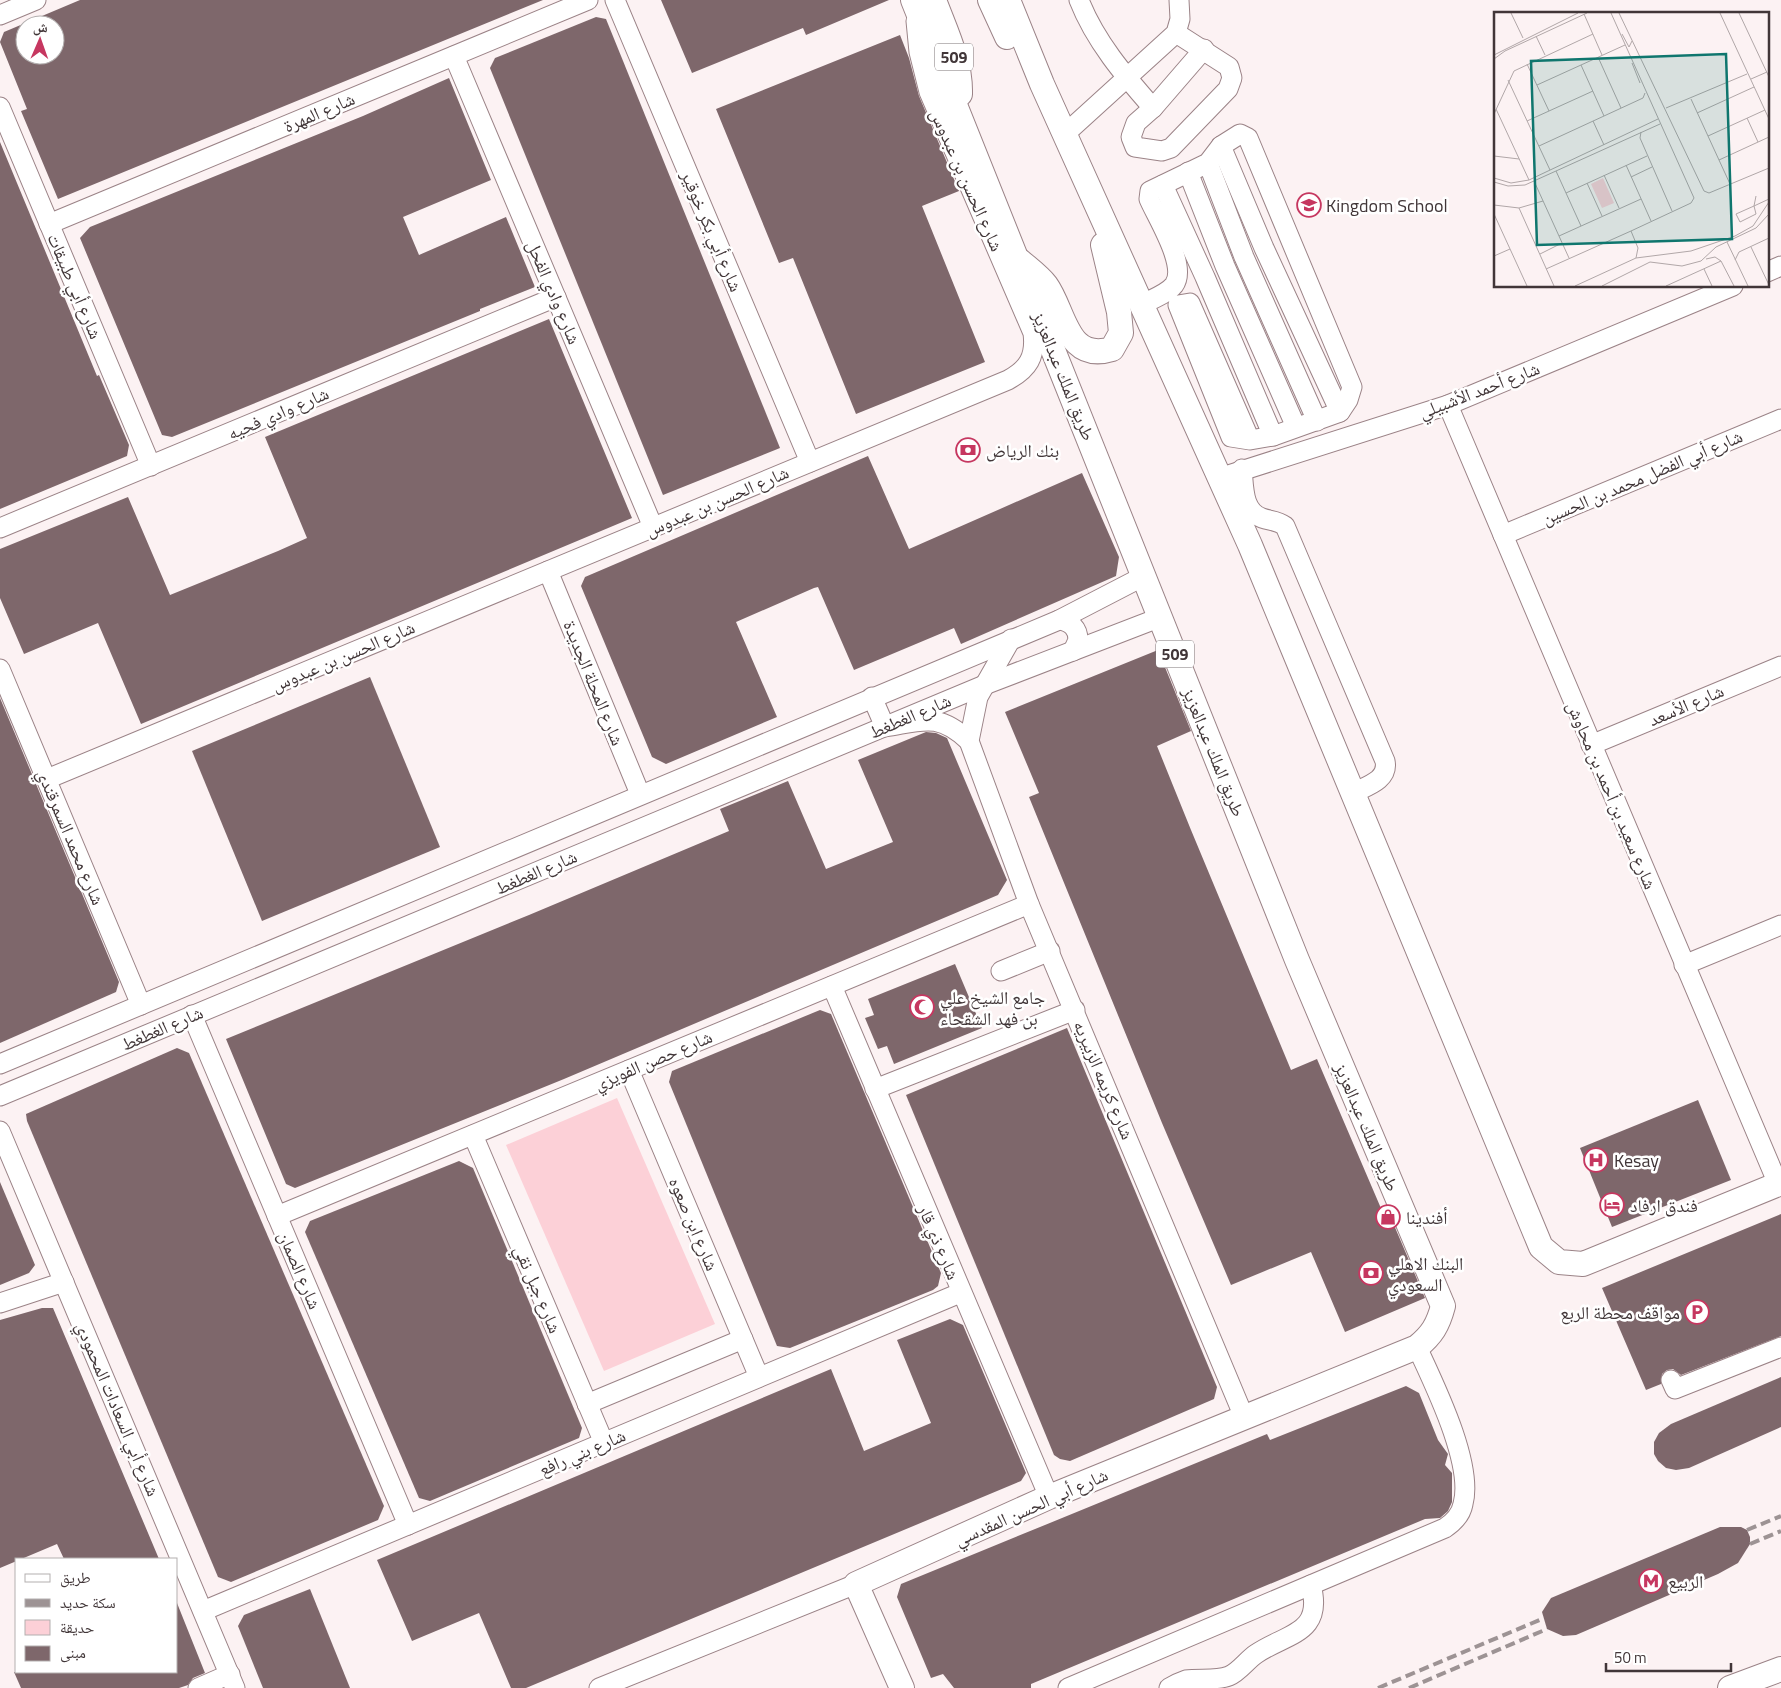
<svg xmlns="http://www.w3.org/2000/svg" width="1781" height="1688" viewBox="0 0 1781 1688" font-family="'Titillium Web','Noto Naskh Arabic',sans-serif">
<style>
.green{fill:#fcd0d7}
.building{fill:#7e676b;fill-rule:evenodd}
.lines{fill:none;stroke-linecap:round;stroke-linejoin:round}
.minor-casing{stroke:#9b8387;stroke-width:21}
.major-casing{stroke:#9b8387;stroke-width:26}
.minor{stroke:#fff;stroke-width:19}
.major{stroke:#fff;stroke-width:24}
.rail{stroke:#9d9394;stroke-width:4;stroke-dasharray:10 5;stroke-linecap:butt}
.labels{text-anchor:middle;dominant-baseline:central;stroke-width:5;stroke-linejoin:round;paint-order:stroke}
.shield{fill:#fff;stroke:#7a7274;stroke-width:1}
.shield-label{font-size:16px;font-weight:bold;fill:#413638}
.street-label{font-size:18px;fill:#413638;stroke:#fff}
.poi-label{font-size:18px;fill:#413638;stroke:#fff;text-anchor:start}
.inset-road{fill:none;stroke:#b1a7a8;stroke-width:1}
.view{fill:#0f766e;fill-opacity:0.15;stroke:#0f766e;stroke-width:2.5}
.inset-edge{fill:none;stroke:#413638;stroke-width:2.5}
</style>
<rect width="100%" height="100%" fill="#fcf2f3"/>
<polygon class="green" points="617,1098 715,1324 604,1371 506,1145"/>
<g class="building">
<path d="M80,0H543L58,199L21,111L27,109L0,42L4,32ZM25,25H55V55H25Z"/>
<polygon points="661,0 889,0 806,35 803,28 692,73"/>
<polygon points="596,17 606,19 780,448 663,495 490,68 495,58"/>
<polygon points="900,35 909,58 919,96 959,191 922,206 985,362 856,414 793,258 779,263 716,109"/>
<polygon points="449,78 491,180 403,217 419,255 506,217 535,287 480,309 480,311 172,437 162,435 80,238 90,227 363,116"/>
<polygon points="0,142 97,376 99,375 129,445 127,456 0,509"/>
<polygon points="549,319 632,518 141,724 98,623 24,654 0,598 0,549 128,497 170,595 278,551 307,538 265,437"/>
<polygon points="868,456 909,549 1082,473 1119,557 1116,576 961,644 954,628 854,670 818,587 814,588 736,622 777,717 666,764 652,757 581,586 585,577"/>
<polygon points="1158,650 1191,731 1157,746 1191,830 1291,1070 1317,1059 1386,1220 1391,1218 1425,1298 1345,1332 1311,1252 1231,1285 1162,1123 1029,797 1039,793 1005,712"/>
<polygon points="370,677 440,847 262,921 192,751"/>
<polygon points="0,698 119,982 116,992 0,1043"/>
<polygon points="926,732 936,733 947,738 1007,880 998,895 564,1079 295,1188 286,1184 226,1039 529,915 729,831 720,809 788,781 826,869 893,842 858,760"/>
<polygon points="955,964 982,1028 894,1064 887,1046 878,1049 865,1018 874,1015 868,999"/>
<polygon points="820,1010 831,1014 941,1273 938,1286 933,1290 790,1348 777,1346 669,1082 672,1071"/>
<polygon points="1067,1028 1217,1387 1214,1399 1070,1461 1060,1459 1054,1455 906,1095"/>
<polygon points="177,1048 189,1053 384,1506 378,1520 231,1582 218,1577 27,1121 26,1114"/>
<polygon points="1698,1100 1731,1180 1612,1227 1580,1148"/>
<polygon points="459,1161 473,1168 582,1428 579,1438 430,1501 419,1498 305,1232 310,1221"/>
<polygon points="0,1182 35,1265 29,1273 0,1285"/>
<polygon points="1781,1214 1781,1336 1681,1375 1673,1369 1667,1370 1662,1374 1661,1384 1646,1390 1602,1288"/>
<polygon points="42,1308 53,1308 159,1559 64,1559 57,1544 0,1568 0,1320"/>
<polygon points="950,1319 963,1325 1026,1473 1021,1481 526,1688 511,1688 479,1613 412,1641 377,1560 831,1369 864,1451 931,1423 897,1340"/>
<polygon points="1781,1377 1781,1427 1689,1468 1676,1470 1666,1468 1658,1461 1654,1454 1654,1442 1659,1433 1671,1424"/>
<polygon points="1406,1386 1419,1393 1438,1440 1448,1454 1445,1465 1452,1473 1452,1502 1448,1511 1440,1518 1425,1519 1031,1684 1031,1688 954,1688 943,1674 931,1678 897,1597 901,1584 1267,1434 1270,1440"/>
<polygon points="1720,1527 1741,1527 1747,1530 1750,1537 1750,1544 1738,1563 1718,1574 1576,1635 1563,1636 1547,1629 1542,1612 1551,1598"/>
<polygon points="310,1589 350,1688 263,1688 238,1626 244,1615"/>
<polygon points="177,1603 205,1673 193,1678 188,1685 179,1688 21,1688 14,1672 176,1672"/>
</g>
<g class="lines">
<g class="minor-casing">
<g id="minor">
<polyline points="615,0 810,462"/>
<path d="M1079,0C1095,41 1124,75 1153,108L1204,49"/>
<polyline points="0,15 36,0"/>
<polyline points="454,56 653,527"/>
<polyline points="0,107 151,466"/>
<polyline points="1153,108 1136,123 1131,137 1135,147 1162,151 1171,148 1228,89 1232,78 1229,67 1176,33"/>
<polyline points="1066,133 1176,33 1180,19 1179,0"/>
<polyline points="1221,146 1264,248 1340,412"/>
<polyline points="1208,163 1244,257 1317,421"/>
<polyline points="1188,172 1225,266 1296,427"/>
<polyline points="1163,185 1205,277 1273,436"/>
<polyline points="49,224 588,0"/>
<polyline points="1767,272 1781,266"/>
<path d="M1141,305C1150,300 1167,294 1174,285C1188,266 1157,218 1149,199L1150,191L1208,163L1221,146L1240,134L1248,138L1352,387L1348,400L1340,412L1273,436L1250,440L1231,437L1178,305L1190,303L1250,440"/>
<polyline points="1448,405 1778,1184"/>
<path d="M1242,469C1244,486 1242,511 1262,518C1270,521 1277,520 1285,526L1385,761C1389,780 1367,786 1353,793"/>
<polyline points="1219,478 1448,405 1733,286"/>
<polyline points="0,528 556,297"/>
<polyline points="1503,535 1781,419"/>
<polyline points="548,571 640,794"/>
<path d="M1059,620C1071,622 1078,628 1078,640L1073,651"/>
<polyline points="1011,639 978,697 969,741 1029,904 1244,1417"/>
<polyline points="0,669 141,1005"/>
<path d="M872,697L885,727C923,721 938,712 969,741"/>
<polyline points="1591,745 1781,666"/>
<path d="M47,779L1008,380C1028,369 1036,357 1033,333L929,92L919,52L916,21"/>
<polyline points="1684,965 1781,925"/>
<polyline points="1001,971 1050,951"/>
<polyline points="832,986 1049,1497"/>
<polyline points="192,1015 408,1525"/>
<polyline points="0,1064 1059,620 1144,576"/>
<polyline points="629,1070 759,1377"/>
<polyline points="875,1089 1075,1010"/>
<polyline points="0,1096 982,686 1161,617"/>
<polyline points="0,1131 235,1688"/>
<polyline points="473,1135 604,1443"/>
<polyline points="277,1216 1029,904"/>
<polyline points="0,1303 64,1282"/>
<polyline points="1671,1380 1675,1389 1781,1347"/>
<polyline points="587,1404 743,1339"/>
<polyline points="203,1611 960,1293"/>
<polyline points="198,1688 230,1674"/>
<polyline points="599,1688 856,1584"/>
<path d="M1068,1688L1445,1528C1454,1522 1461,1515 1463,1504C1474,1464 1434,1384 1417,1347"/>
<path d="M1169,1688C1174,1685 1180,1682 1186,1680C1199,1678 1217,1681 1229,1676C1239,1672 1247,1660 1256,1654C1287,1633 1324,1634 1311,1585"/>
</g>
</g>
<g class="major-casing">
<g id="major">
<path d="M934,0C945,30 961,61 960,94"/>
<polyline points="990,0 1007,37"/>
<polyline points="1008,0 1042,84 1250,545 1541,1247 1559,1262 1583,1264 1781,1183"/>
<path d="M1020,261C1028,268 1039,276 1046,285C1065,311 1066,363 1112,349L1121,333L1119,312L1103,245"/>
<path d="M902,1688L856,1584L1049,1497L1417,1347C1432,1335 1438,1325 1443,1306L1297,960L913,0"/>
<polyline points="1730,1688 1781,1669"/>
</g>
</g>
<use href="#minor" class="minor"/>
<use href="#major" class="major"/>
<g class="rail">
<polyline points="1747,1530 1781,1516"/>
<polyline points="1750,1544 1781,1531"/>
<polyline points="1378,1688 1542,1619"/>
<polyline points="1409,1688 1547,1629"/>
</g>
</g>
<defs>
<g id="school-ring" transform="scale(1.25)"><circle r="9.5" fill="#fff" stroke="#c63760" stroke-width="1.5"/><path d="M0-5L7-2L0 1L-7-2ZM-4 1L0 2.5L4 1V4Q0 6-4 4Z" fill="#c63760"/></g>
<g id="bank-ring" transform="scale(1.25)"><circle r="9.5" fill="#fff" stroke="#c63760" stroke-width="1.5"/><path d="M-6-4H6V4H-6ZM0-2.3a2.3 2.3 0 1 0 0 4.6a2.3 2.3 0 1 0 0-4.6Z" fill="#c63760"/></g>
<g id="mosque-ring" transform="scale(1.25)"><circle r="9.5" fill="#fff" stroke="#c63760" stroke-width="1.5"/><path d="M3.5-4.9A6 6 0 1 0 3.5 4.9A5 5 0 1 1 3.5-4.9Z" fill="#c63760"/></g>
<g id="hospital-ring" transform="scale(1.25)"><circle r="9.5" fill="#fff" stroke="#c63760" stroke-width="1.5"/><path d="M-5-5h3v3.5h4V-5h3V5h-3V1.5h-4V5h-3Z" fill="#c63760"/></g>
<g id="hotel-ring" transform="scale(1.25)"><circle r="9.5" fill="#fff" stroke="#c63760" stroke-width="1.5"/><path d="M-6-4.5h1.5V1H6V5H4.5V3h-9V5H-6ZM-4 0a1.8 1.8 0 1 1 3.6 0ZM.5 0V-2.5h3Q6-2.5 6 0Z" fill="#c63760"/></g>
<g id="shop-ring" transform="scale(1.25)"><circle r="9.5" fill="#fff" stroke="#c63760" stroke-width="1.5"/><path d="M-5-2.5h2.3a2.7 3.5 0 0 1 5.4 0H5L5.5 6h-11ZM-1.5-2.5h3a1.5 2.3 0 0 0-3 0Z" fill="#c63760"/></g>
<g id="parking-ring" transform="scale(1.25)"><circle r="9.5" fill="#fff" stroke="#c63760" stroke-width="1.5"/><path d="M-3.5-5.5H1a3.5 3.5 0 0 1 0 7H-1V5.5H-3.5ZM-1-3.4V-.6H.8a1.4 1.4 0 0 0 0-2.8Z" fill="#c63760"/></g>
<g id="metro-ring" transform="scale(1.25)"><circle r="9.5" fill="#fff" stroke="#c63760" stroke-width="1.5"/><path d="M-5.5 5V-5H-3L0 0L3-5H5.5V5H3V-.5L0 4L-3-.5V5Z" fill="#c63760"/></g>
</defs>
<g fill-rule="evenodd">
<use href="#school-ring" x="1309" y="205"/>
<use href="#bank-ring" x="968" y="450"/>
<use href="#mosque-ring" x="922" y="1007"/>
<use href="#hospital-ring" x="1596" y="1160"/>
<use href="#hotel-ring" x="1612" y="1205"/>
<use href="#shop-ring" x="1388" y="1217"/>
<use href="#bank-ring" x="1371" y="1273"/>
<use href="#parking-ring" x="1697" y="1312"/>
<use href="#metro-ring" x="1651" y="1581"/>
</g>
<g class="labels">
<g class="shield">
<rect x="935" y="43.5" width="38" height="27" rx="4"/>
<rect x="1156" y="640.5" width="38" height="27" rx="4"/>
</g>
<g class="shield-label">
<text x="954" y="57">509</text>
<text x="1175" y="654">509</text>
</g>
<g class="street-label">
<text transform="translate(319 112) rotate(-23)">شارع المهرة</text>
<text transform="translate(967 180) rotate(66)">شارع الحسن بن عبدوس</text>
<text transform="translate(712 231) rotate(67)">شارع أبي بكر خوقير</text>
<text transform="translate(75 286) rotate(67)">شارع أبي طبيقات</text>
<text transform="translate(554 292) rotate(67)">شارع وادي الفحل</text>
<text transform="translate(1064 376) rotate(68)">طريق الملك عبدالعزيز</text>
<text transform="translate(1479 390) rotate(-21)">شارع أحمد الأشبيلي</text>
<text transform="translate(278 413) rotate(-23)">شارع وادي فحيه</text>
<text transform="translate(1642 477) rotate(-23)">شارع أبي الفضل محمد بن الحسين</text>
<text transform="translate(717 501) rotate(-23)">شارع الحسن بن عبدوس</text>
<text transform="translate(343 656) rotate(-23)">شارع الحسن بن عبدوس</text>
<text transform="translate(594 683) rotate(68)">شارع المحلة الجديدة</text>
<text transform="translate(1686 705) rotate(-23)">شارع الأسعد</text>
<text transform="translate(910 716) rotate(-23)">شارع الغطغط</text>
<text transform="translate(1214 752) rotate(68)">طريق الملك عبدالعزيز</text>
<text transform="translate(1612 795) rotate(67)">شارع سعيد بن أحمد بن محاوش</text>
<text transform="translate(71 837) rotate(67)">شارع محمد السمرقندي</text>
<text transform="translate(536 872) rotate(-23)">شارع الغطغط</text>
<text transform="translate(162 1028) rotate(-23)">شارع الغطغط</text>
<text transform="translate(653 1060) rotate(-23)">شارع حصن الفويزي</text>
<text transform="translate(1104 1080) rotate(67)">شارع كريمه الزبيريه</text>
<text transform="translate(1367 1127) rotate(67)">طريق الملك عبدالعزيز</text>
<text transform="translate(694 1224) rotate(67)">شارع ابن صعوه</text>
<text transform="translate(939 1242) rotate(67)">شارع ذي قار</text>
<text transform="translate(300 1270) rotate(67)">شارع الصمان</text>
<text transform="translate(538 1289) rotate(67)">شارع جبل نقي</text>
<text transform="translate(118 1409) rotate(67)">شارع أبي السعادات المحمودي</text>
<text transform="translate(582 1452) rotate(-23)">شارع بني رافع</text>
<text transform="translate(1031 1507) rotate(-24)">شارع أبي الحسن المقدسي</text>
</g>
<g class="poi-label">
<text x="1326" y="205">Kingdom School</text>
<text x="986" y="450">بنك الرياض</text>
<text x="940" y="997">جامع الشيخ علي<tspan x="940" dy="21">بن فهد الشقحاء</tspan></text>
<text x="1614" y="1160">Kesay</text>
<text x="1630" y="1205">فندق ارفاد</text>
<text x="1406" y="1217">أفندينا</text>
<text x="1388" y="1263">البنك الاهلي<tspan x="1388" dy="21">السعودي</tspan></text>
<text x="1680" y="1312" text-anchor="end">مواقف محطة الربع</text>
<text x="1668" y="1581">الربيع</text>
</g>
</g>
<g transform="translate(1494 12)">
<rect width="275" height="275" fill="#fcf2f3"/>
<path d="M109,166L120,191L108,196L97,172Z" fill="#fcd0d7"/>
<path class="inset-road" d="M17,1L29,26M117,1L200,186L197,191L137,219L144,236L142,246M125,1L210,179L215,181L275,156M226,1L275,107M245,1L275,65M90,2L108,43M128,22L135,35L138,29M42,24L51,43M0,43L84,1M104,45L127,96M0,47L11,39L93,1M138,51L146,71M33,52L55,99M87,53L110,104M257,67L273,60M14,68L56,158M43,73L131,33M197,87L236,172M172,96L253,62M2,97L35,168M203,101L260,75M0,102L20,59L99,22M253,106L264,130M33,109L99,79M99,109L110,133M147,120L146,126L178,199M214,124L271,98M45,134L149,86L151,81M0,144L25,147M225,148L275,125M132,153L157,209M62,159L87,214M110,163L125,196M137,165L158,155M0,166L17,171L35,168L164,107M40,169L75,246M0,170L14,174L31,173L166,112M93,171L108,204M72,181L153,144M262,184L260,194L262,202L246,210L242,202L260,194L275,187M0,193L25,196L49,189M25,196L60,274M0,202L33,274M65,224L147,187M233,230L254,274M257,235L275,273M46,242L68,231M0,244L16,237M212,247L221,245L227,249L240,274M241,248L245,240L275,226M52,257L137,219M210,257L218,274M81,274L142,246L197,239L241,224L259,214L275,190M108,274L156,250L188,254L207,249L222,235L262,216L275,202M172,274L227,249"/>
<path class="view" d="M232,42L238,227L43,233L37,49Z"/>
<rect width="275" height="275" class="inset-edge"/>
</g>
<rect x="15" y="1558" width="162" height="115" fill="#ffffff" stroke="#b3afaf"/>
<rect x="25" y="1574" width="25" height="8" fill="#ffffff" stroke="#b3afaf"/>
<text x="60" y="1583" font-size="15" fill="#413638">طريق</text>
<rect x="25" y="1599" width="25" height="8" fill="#9d9394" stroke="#b3afaf"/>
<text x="60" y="1608" font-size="15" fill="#413638">سكة حديد</text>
<rect x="25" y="1620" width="25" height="15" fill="#fcd0d7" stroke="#b3afaf"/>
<text x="60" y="1633" font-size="15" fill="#413638">حديقة</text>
<rect x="25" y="1646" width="25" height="15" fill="#7e676b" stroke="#b3afaf"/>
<text x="60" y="1658" font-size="15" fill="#413638">مبنى</text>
<g transform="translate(40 40) rotate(2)"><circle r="24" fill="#ffffff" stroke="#b3afaf"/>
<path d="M0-4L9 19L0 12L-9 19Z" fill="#c63760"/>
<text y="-8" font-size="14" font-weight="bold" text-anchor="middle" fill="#413638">ش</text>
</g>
<path d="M1606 1663v8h125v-8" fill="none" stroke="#413638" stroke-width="2.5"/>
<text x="1614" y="1663" font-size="15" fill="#413638" stroke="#ffffff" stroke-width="4" paint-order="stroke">50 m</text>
</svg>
